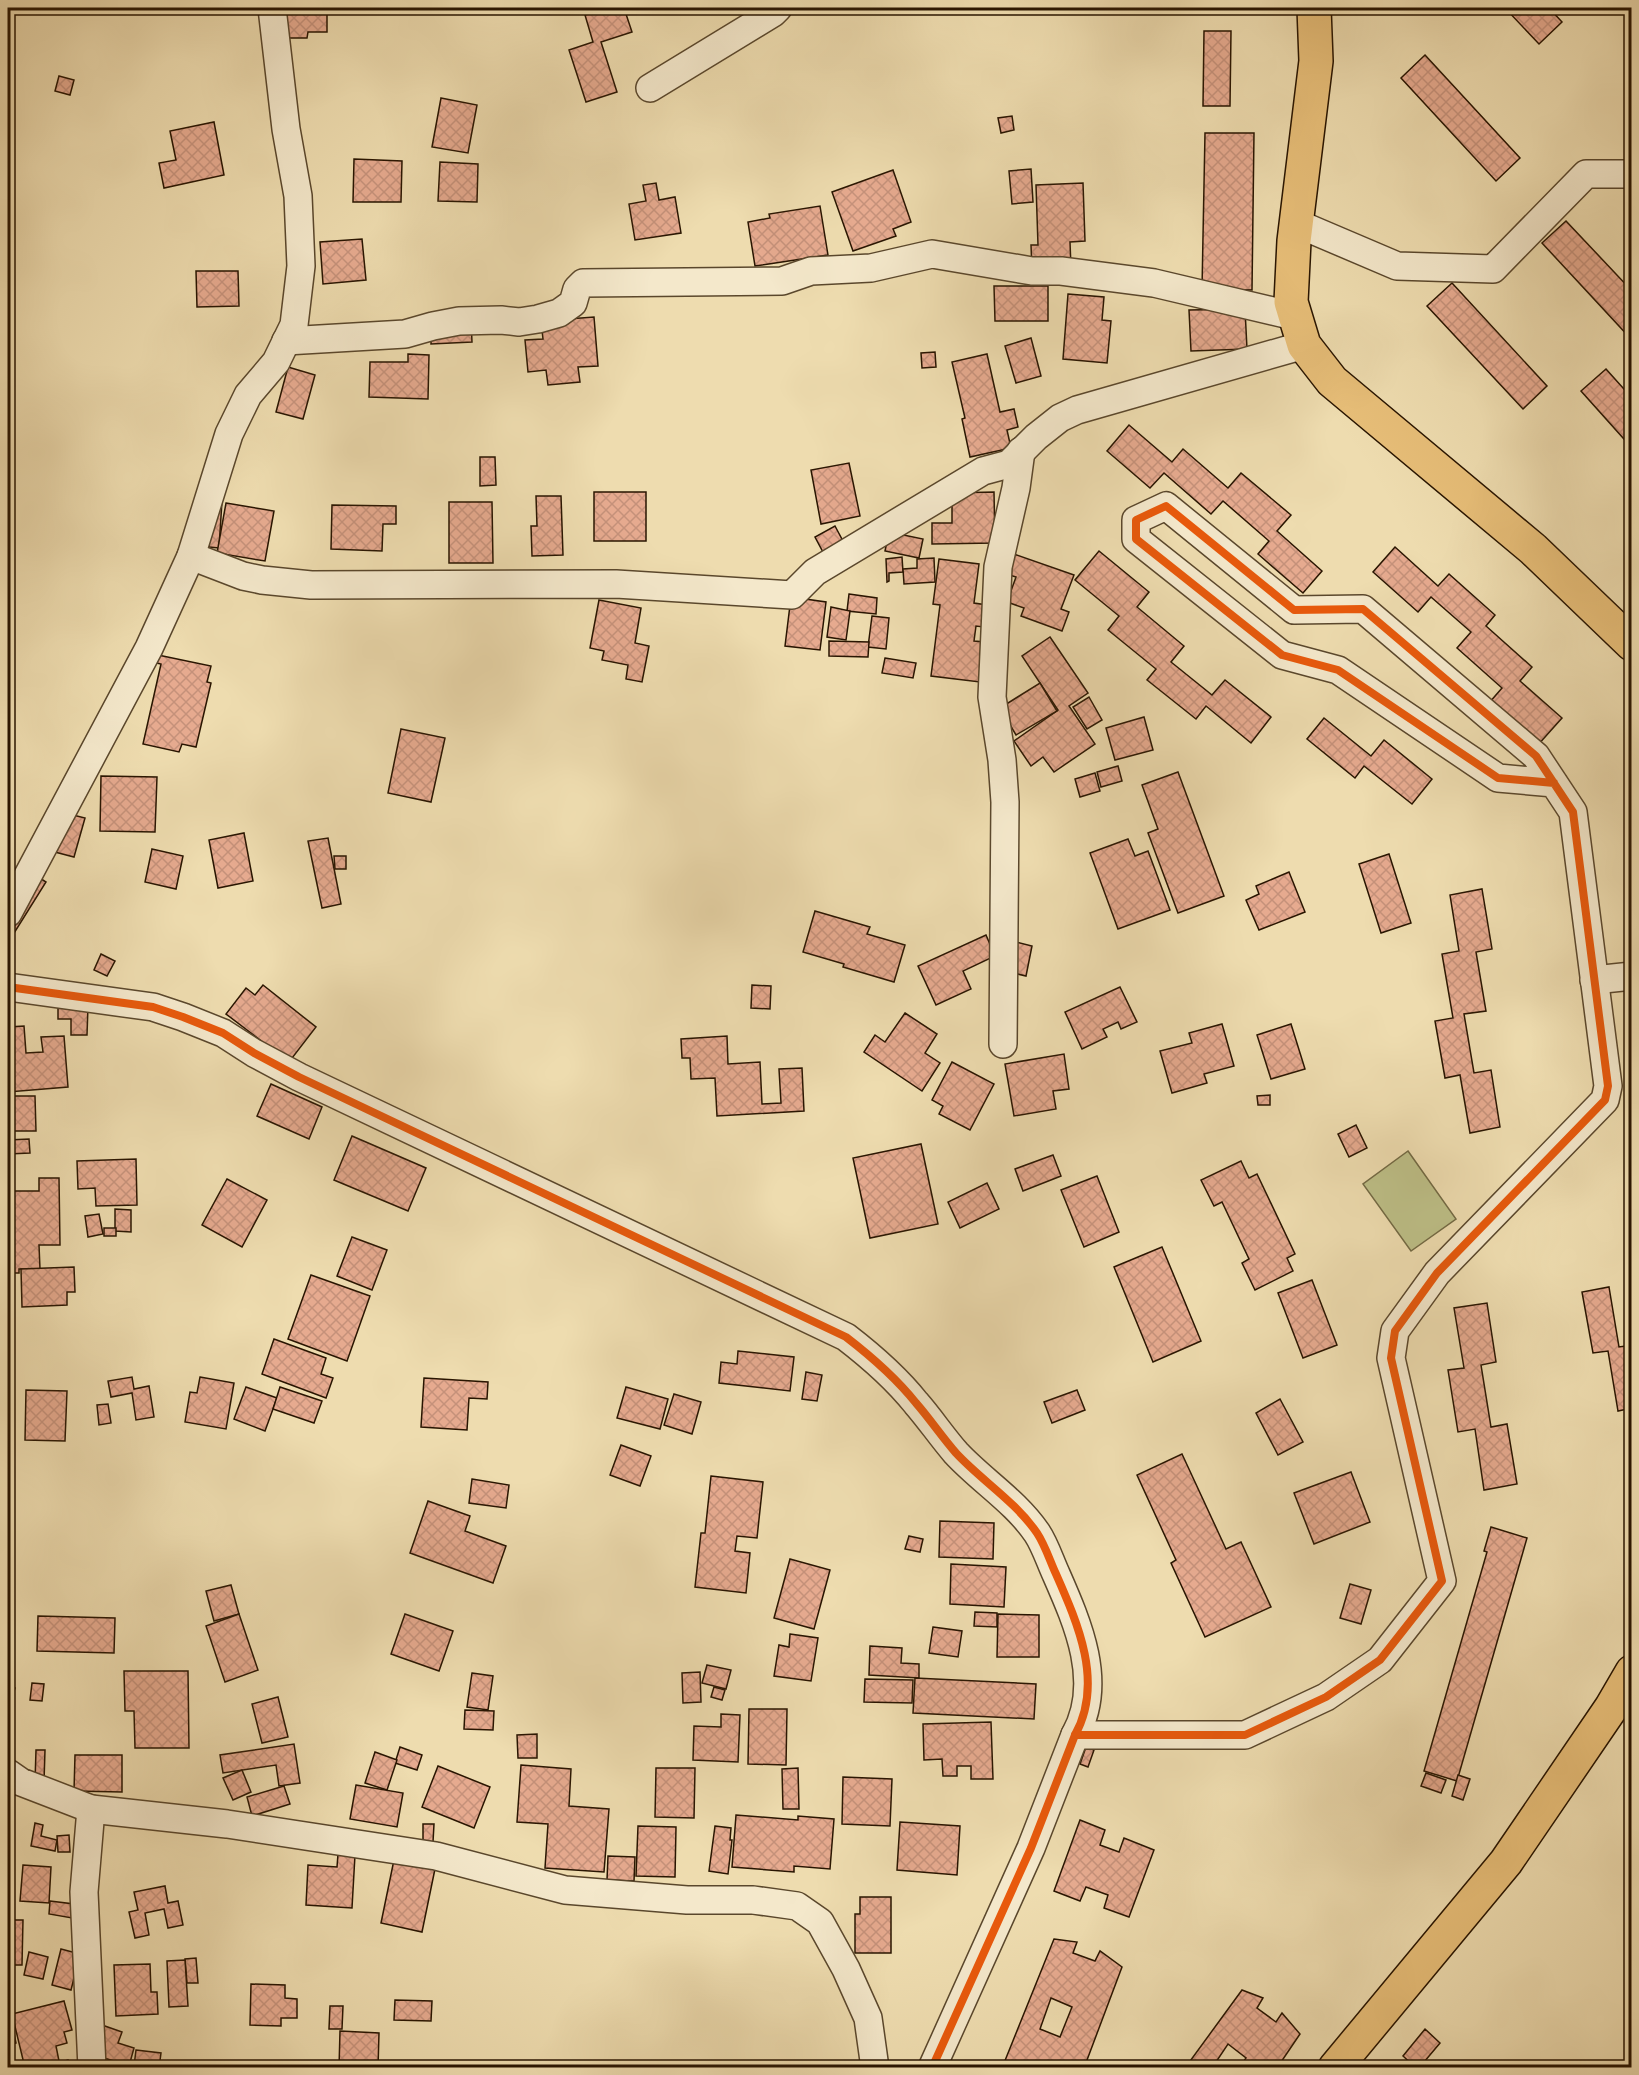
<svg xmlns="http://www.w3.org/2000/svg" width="1639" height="2075" viewBox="0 0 1639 2075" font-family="'Old Standard TT',serif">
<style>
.garden{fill:#bdbf87;stroke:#736a44;stroke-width:1.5}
.building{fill:url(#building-cross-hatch);stroke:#291501;stroke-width:1.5;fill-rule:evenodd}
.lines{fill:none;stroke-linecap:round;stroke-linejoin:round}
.minor-casing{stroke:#5a472c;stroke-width:30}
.major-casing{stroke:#291501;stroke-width:36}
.minor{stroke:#f4e8cb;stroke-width:27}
.major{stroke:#e7be78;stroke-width:33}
.cycleway-casing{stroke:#f4e8cb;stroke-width:11}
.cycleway{stroke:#e8590c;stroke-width:8}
</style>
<defs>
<pattern id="building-cross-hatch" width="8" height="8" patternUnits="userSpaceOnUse" patternTransform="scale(1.5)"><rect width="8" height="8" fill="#e6aa8f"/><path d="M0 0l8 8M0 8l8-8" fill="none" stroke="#c5917a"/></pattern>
</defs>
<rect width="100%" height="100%" fill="#eedcaf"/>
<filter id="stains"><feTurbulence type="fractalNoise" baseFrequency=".00333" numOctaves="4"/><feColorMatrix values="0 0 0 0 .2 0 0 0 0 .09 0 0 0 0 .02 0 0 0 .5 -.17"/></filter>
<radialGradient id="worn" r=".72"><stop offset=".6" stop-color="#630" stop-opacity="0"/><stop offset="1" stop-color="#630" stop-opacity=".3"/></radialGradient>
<polygon class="garden" points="1408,1151 1456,1219 1411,1251 1363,1184"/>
<g class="building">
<polygon points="278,8 317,8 317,10 327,10 327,32 308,32 307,38 278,38"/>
<polygon points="610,8 624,8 632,32 601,42 617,92 586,102 569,50 593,42 585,15"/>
<polygon points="1505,8 1549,8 1562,22 1539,44"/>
<polygon points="1204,31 1231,31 1230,106 1203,106"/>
<polygon points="1425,55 1520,158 1496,181 1401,78"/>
<polygon points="59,76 74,80 70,95 55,91"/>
<polygon points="441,98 477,105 468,153 432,147"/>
<polygon points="1012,116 1014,130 1001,133 998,118"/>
<polygon points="214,122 224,175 164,188 159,163 176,160 170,131"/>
<polygon points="1205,133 1254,133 1252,290 1202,289"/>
<polygon points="354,159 402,161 401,202 353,202"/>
<polygon points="440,162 478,164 477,202 438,201"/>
<polygon points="1031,169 1033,202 1012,204 1009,171"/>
<polygon points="893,170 911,222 893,229 896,236 853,251 832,192"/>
<polygon points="656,183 659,200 675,197 681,233 635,240 629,204 646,201 643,185"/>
<polygon points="1083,183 1085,241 1070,242 1071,268 1032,270 1031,245 1038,245 1036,185"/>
<polygon points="820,206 828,255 755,266 748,222 770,218 769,214"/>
<polygon points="1566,221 1632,291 1632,340 1542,243"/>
<polygon points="362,239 366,280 323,284 320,242"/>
<polygon points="196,271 238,271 239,306 197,307"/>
<polygon points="1452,283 1547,386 1523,409 1427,306"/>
<polygon points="994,286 1048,286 1048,321 995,321"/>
<polygon points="1068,294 1104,297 1102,320 1111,321 1107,363 1063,359"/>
<polygon points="1245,309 1247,349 1191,351 1189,310"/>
<polygon points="594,317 598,366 578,367 580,382 548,385 546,370 528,372 525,340 543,339 541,321"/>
<polygon points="471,320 472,342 431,344 431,321"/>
<polygon points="1031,338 1041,376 1016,383 1005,346"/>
<polygon points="935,352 936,367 922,368 921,353"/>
<polygon points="408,354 429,355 428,399 369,397 370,362 408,362"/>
<polygon points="987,354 1000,412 1014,409 1018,427 1007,430 1011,448 970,457 962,419 965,418 952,362"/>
<polygon points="288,367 315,375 303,419 276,412"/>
<polygon points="1606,369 1632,398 1632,448 1581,391"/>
<polygon points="1129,425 1172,462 1183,449 1228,488 1241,473 1291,515 1277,531 1322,571 1303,593 1258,554 1269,541 1223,501 1211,514 1164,473 1150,488 1107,451"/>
<polygon points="480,457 495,457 496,485 480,486"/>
<polygon points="849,463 860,516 821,524 811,470"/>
<rect x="594" y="492" width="52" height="49"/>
<polygon points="994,492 995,543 932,544 932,523 952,523 952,493"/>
<polygon points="536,496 561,496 563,555 532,556 531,526 537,526"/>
<polygon points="211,501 222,501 219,548 209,547"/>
<polygon points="449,502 492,502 493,563 449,563"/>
<polygon points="226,503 274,511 265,561 217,553"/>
<polygon points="332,505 396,506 396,524 383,524 382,551 331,549"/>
<polygon points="835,526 844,543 824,554 815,537"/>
<polygon points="889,532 923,539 919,558 885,551"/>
<polygon points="1395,547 1438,586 1449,574 1495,615 1486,626 1532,667 1520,681 1562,718 1537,746 1489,703 1502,688 1457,648 1471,632 1431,597 1418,612 1373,572"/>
<polygon points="1099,551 1149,592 1137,607 1184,646 1171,662 1212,695 1225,680 1271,717 1251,743 1206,706 1196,719 1147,680 1156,669 1108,630 1119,616 1075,580"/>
<polygon points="1011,553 1074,575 1061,609 1069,612 1062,631 1021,616 1024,608 1007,602 1016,577 1003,573"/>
<polygon points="902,557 903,572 889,573 889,581 887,582 886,559"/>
<polygon points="934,558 935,582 904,584 903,569 917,568 917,559"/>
<polygon points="939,559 979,564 974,603 994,606 992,628 976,626 974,641 985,642 980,682 931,676 940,605 933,604"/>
<polygon points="849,594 877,598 876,614 847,611"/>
<polygon points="791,597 826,602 820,650 785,646"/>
<polygon points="599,600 641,608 635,643 649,646 642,682 626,679 628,665 602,660 604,651 590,648"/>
<polygon points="831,607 850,611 846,640 827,637"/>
<polygon points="872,616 889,618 886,649 868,647"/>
<polygon points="1050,637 1088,693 1069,706 1095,744 1054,772 1043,757 1031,766 1014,741 1058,710 1022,656"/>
<polygon points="829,641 869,642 868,657 829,656"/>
<polygon points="158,655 211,666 207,682 211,683 196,747 182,744 179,752 143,744 161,664 156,663"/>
<polygon points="885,658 916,663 913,678 882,673"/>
<polygon points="1040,683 1057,711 1016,735 1000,708"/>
<polygon points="1089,697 1102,720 1087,729 1073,707"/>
<polygon points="1144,717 1153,750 1115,760 1106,728"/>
<polygon points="1324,718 1371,756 1384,740 1432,779 1412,804 1364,766 1355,778 1307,739"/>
<polygon points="401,729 445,738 431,802 388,793"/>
<polygon points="1118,766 1122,781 1101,787 1097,772"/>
<polygon points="1178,772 1224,896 1178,913 1148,833 1158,829 1142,785"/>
<polygon points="1095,773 1100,791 1080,797 1075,779"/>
<polygon points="101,776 157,777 155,832 100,831"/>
<polygon points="57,811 85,818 74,857 47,850"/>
<polygon points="244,833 253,881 218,888 209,840"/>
<polygon points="328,838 341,904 322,908 308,841"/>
<polygon points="1128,839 1135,856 1148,851 1170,910 1118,929 1090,853"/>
<polygon points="152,849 183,856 176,889 145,882"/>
<polygon points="1389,854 1411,923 1381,933 1359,864"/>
<polygon points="334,856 346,856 346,869 335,869"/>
<polygon points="29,871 46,882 11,938 8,936 8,904"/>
<polygon points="1289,872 1305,912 1259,930 1246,900 1259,894 1256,886"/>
<polygon points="1482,889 1492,949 1476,952 1486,1011 1464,1014 1474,1073 1491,1070 1500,1127 1470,1133 1460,1075 1445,1078 1435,1021 1453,1018 1442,954 1459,951 1450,895"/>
<polygon points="815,911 870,927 867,934 905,945 894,982 843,967 844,964 803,952"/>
<polygon points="986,935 995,956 963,971 971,989 936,1005 918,966"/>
<polygon points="1012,941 1032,946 1026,976 1005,971"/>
<polygon points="101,954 115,961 107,976 94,970"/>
<polygon points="263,985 316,1027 289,1062 226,1014 246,988 255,995"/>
<polygon points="752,985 771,986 770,1009 751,1008"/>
<polygon points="1120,987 1137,1022 1121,1029 1118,1022 1103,1029 1107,1037 1082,1049 1065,1012"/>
<polygon points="58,1005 88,1006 87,1035 71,1035 71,1019 58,1019"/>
<polygon points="905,1013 937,1034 925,1053 940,1063 922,1091 864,1052 875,1035 885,1042"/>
<polygon points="1222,1024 1234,1066 1204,1074 1207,1083 1172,1093 1160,1051 1192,1043 1189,1033"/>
<polygon points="1291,1024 1305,1069 1271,1079 1257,1035"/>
<polygon points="24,1026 26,1053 43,1052 41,1037 64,1036 68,1087 8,1092 8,1027"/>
<polygon points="727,1036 728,1064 760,1062 762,1104 781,1103 779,1069 802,1068 804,1111 717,1116 715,1078 691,1079 690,1058 682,1058 681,1039"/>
<polygon points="1064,1054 1069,1089 1053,1091 1056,1109 1014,1116 1005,1064"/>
<polygon points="952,1062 994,1084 970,1130 939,1114 943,1106 932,1100"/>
<polygon points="271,1084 322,1107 309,1139 257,1116"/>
<polygon points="1270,1095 1270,1105 1258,1105 1257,1096"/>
<polygon points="8,1096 35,1096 36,1131 11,1131 11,1136 8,1136"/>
<polygon points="1356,1125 1367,1148 1349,1157 1338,1134"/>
<polygon points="352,1136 426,1168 408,1211 334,1180"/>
<polygon points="29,1139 30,1153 8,1154 8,1140"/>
<polygon points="921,1144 938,1224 870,1238 853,1158"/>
<polygon points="1053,1155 1061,1176 1023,1191 1015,1169"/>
<polygon points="136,1159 137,1205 96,1206 95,1188 78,1189 77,1161"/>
<polygon points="1241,1161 1249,1178 1257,1174 1295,1254 1287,1258 1293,1271 1255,1290 1242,1263 1249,1259 1222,1202 1214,1206 1201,1180"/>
<polygon points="1097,1176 1119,1232 1084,1247 1061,1190"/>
<polygon points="39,1178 59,1178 60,1245 39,1245 40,1269 19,1269 19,1273 8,1273 8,1191 39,1191"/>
<polygon points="227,1179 267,1200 242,1247 202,1225"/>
<polygon points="987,1183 999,1209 960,1228 948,1202"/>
<polygon points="115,1209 131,1210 131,1232 115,1231"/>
<polygon points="99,1214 103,1234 88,1237 85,1216"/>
<rect x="104" y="1228" width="12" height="8"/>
<polygon points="352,1237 387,1250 372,1290 337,1276"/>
<polygon points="1162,1247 1201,1341 1153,1362 1114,1267"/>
<polygon points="74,1267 75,1292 67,1292 67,1305 22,1307 21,1269"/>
<polygon points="311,1275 370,1296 347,1361 288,1339"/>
<polygon points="1312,1280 1337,1345 1303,1358 1278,1293"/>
<polygon points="1609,1287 1619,1347 1632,1345 1632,1408 1618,1411 1608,1351 1593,1353 1582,1292"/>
<polygon points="1487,1303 1496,1362 1481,1365 1491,1427 1507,1424 1517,1484 1484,1490 1475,1429 1458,1432 1448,1370 1464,1368 1454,1308"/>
<polygon points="274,1339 326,1358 321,1374 333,1378 326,1398 262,1374"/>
<polygon points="738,1351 794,1357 790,1391 719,1383 721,1362 737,1364"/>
<polygon points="806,1372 822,1375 817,1401 802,1399"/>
<polygon points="132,1377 134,1389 149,1386 154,1417 136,1420 132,1393 111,1397 108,1381"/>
<polygon points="200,1377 234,1383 226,1429 185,1422 190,1392 197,1393"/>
<polygon points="424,1378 488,1382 487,1399 469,1398 467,1430 421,1427"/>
<polygon points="246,1387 277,1398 265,1431 234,1419"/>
<polygon points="280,1387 322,1401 314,1423 273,1409"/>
<polygon points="626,1387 668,1399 660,1429 617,1418"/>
<polygon points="26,1390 67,1391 65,1441 25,1440"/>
<polygon points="1077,1390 1085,1410 1052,1423 1044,1402"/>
<polygon points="674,1394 701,1402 692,1434 664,1425"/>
<polygon points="1280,1399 1303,1442 1278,1455 1256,1413"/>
<polygon points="108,1404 111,1423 99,1425 97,1405"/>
<polygon points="621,1445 651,1456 640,1486 610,1475"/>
<polygon points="1182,1454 1226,1549 1241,1542 1271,1607 1205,1637 1171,1563 1176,1560 1137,1475"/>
<polygon points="1351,1472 1370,1522 1314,1544 1294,1493"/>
<polygon points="711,1476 763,1482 757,1538 737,1536 735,1551 750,1553 746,1593 695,1587 701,1533 705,1533"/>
<polygon points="472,1479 509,1485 506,1508 469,1503"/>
<polygon points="428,1501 470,1516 465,1531 506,1546 493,1583 410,1553"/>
<polygon points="940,1521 994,1523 993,1559 939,1557"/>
<polygon points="1491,1527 1527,1538 1457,1781 1424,1771 1487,1552 1484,1551"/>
<polygon points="909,1536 923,1539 920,1552 905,1549"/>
<polygon points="790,1559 830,1570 814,1629 774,1618"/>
<polygon points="951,1564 1006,1567 1004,1607 950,1604"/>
<polygon points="1350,1584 1371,1590 1361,1624 1340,1618"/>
<polygon points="231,1585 239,1614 214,1621 206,1591"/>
<polygon points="975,1612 997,1613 997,1627 974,1626"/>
<polygon points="239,1614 258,1670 225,1682 206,1626"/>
<polygon points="405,1614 453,1631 439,1671 391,1654"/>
<polygon points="998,1614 1039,1615 1039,1657 997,1657"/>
<polygon points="38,1616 115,1618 114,1653 37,1651"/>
<polygon points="933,1627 962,1631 958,1657 929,1653"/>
<polygon points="790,1634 818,1638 811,1681 774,1676 779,1645 789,1647"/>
<polygon points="870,1646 902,1648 901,1663 919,1664 919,1678 869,1675"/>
<polygon points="707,1665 731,1670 726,1689 702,1683"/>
<polygon points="124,1671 188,1671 189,1748 135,1748 134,1711 125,1711"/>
<polygon points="700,1672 701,1702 683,1703 682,1673"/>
<polygon points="472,1673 493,1676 488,1710 467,1707"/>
<polygon points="915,1678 1036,1684 1034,1719 913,1713"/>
<polygon points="865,1679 913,1680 912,1703 864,1702"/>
<polygon points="32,1683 44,1684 42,1701 30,1700"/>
<polygon points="8,1686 15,1688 8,1711"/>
<polygon points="714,1687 725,1690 722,1700 711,1697"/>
<polygon points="278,1697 288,1737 262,1743 252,1704"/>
<polygon points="749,1709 787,1709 786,1765 748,1764"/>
<polygon points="465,1710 494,1711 493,1730 464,1729"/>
<polygon points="721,1714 740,1715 738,1762 693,1760 694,1726 721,1727"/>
<polygon points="991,1722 993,1779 971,1779 971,1766 957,1766 957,1776 943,1776 942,1759 924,1760 923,1724"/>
<polygon points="537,1734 537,1758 518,1758 517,1735"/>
<polygon points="294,1744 300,1783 279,1786 276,1765 223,1773 220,1755"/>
<polygon points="400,1747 422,1755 417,1770 395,1763"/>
<polygon points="1086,1747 1094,1750 1088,1767 1080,1764"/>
<polygon points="36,1750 45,1750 44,1782 35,1782"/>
<polygon points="375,1752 397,1760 387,1790 365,1783"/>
<polygon points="75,1755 122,1755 122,1792 74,1791"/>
<polygon points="521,1765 571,1769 569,1806 609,1809 604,1872 545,1868 548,1824 517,1822"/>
<polygon points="438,1766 490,1787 474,1828 422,1807"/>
<polygon points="656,1768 695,1768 694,1818 655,1817"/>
<polygon points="798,1768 799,1809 783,1809 782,1769"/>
<polygon points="242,1770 251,1792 233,1800 223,1778"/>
<polygon points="1426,1773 1446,1780 1441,1793 1421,1786"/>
<polygon points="1458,1775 1470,1779 1463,1800 1452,1796"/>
<polygon points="843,1777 892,1779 890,1826 842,1824"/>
<polygon points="356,1785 403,1793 397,1827 350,1819"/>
<polygon points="284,1786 290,1804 252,1816 247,1797"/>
<polygon points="736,1815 798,1820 798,1816 834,1819 830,1869 794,1866 794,1872 732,1867"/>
<polygon points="1080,1820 1105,1830 1100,1845 1119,1852 1124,1838 1154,1850 1129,1917 1104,1908 1108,1895 1086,1887 1080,1901 1054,1891"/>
<polygon points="900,1822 960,1826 957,1875 897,1870"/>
<polygon points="35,1823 43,1825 41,1836 57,1840 55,1851 31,1846"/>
<polygon points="423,1824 434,1824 433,1842 423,1841"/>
<polygon points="638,1826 676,1827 675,1877 636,1876"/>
<polygon points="715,1826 731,1828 730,1840 732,1840 728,1874 709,1871"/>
<polygon points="69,1835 70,1852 58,1852 57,1836"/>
<polygon points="338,1854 355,1855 352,1908 306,1905 308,1865 337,1867"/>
<polygon points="395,1855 436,1864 422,1932 381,1923"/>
<polygon points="608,1856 635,1857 634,1881 607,1880"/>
<polygon points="23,1865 51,1867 49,1903 20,1901"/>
<polygon points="165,1886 168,1903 178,1901 183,1925 168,1928 164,1909 145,1913 149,1935 135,1938 129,1912 138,1910 134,1892"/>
<polygon points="860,1897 891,1897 891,1953 855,1953 855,1914 860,1914"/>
<polygon points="50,1901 74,1904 72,1918 49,1914"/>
<polygon points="8,1920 23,1920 22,1965 8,1965"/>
<path d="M1054,1939L1077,1942L1073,1953L1095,1961L1100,1951L1122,1967L1084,2068H1002ZM1051,1998L1072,2007L1060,2037L1040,2029Z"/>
<polygon points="61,1949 80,1954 71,1990 52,1985"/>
<polygon points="29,1952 48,1957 43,1979 24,1975"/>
<polygon points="196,1958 198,1983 187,1983 185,1959"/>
<polygon points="185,1960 188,2006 169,2007 167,1961"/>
<polygon points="150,1964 151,1992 157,1992 158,2014 116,2016 114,1965"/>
<polygon points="251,1984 285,1985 285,1998 297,1999 297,2018 281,2018 281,2026 250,2025"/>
<polygon points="1242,1990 1263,1998 1257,2008 1276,2022 1282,2013 1300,2034 1277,2068 1239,2068 1246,2058 1228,2044 1212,2068 1185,2068"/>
<polygon points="395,2000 432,2001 431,2021 394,2020"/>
<polygon points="64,2001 72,2030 64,2032 67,2043 56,2046 59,2061 34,2068 25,2068 12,2014"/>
<polygon points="8,2005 16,2043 8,2046"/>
<polygon points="330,2006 343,2006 342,2029 329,2029"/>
<polygon points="102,2025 122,2032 118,2043 134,2048 129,2066 92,2054"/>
<polygon points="1425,2029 1440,2043 1419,2068 1416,2068 1403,2056"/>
<polygon points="340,2031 379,2033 378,2068 339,2068"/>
<polygon points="136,2050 161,2053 159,2068 139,2068 134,2066"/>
<polygon points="68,2060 70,2068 42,2068"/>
<rect x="168" y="2063" width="22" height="5"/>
</g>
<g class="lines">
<g class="minor-casing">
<g id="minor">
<polyline points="650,88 773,13 778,8"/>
<polyline points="1296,223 1397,266 1493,269 1586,174 1632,174"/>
<polyline points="286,341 405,334 433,326 459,321 501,320 519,322 538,319 559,313 573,303 577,289 583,283 782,281 811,271 871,268 932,254 1032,271 1061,271 1154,283 1294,316"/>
<polyline points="191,556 243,576 262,580 311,585 616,584 792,595 815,572 983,471 1009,464 1036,437 1060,418 1077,410 1304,345"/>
<polyline points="8,913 149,648 191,556 229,434 248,395 276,362 294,325 301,266 298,196 286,129 272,8"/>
<polyline points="1594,980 1632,976"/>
<path d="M8,987L153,1007L183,1017L223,1033L254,1053L299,1077L846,1337C872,1357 896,1378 916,1403C930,1419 942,1437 956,1453C982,1481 1015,1501 1037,1533C1045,1545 1050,1561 1056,1574C1078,1624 1104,1683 1075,1735L1031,1848L932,2068"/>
<polyline points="1003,1044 1005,802 1002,760 992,697 998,567 1016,488 1021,451"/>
<polyline points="1075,1735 1245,1735 1326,1697 1380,1660 1442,1581 1391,1358 1395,1331 1437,1273 1605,1100 1608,1086 1573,812 1536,756 1363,609 1294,610 1166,506 1136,520 1136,539 1282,655 1338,670 1498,778 1554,783"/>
<polyline points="8,1773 21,1782 91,1809 227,1824 436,1856 565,1890 687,1900 753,1900 797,1906 820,1922 846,1969 868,2018 875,2068"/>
<polyline points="91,1809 84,1892 92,2068"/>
</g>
</g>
<g class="major-casing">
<g id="major">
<polyline points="1314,8 1316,61 1294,241 1291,302 1304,345 1332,381 1533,549 1632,644"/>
<polyline points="1335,2068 1506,1862 1611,1708 1632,1672"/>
</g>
</g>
<use href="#minor" class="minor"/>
<use href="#major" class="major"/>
<g class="cycleway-casing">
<g id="cycleway">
<path d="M8,987L153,1007L183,1017L223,1033L254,1053L299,1077L846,1337C872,1357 896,1378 916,1403C930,1419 942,1437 956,1453C982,1481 1015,1501 1037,1533C1045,1545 1050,1561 1056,1574C1078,1624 1104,1683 1075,1735L1031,1848L932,2068"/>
<polyline points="1075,1735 1245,1735 1326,1697 1380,1660 1442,1581 1391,1358 1395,1331 1437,1273 1605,1100 1608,1086 1573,812 1536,756 1363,609 1294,610 1166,506 1136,520 1136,539 1282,655 1338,670 1498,778 1554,783"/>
</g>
</g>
<use href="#cycleway" class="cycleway"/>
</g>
<rect width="1639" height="2075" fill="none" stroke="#eedcaf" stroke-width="30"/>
<rect x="9" y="9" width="1621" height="2057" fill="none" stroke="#291501" stroke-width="3"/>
<rect x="15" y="15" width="1609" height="2045" fill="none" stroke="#291501" stroke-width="1.5"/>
<rect width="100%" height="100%" filter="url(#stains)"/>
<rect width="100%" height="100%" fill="url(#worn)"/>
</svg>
